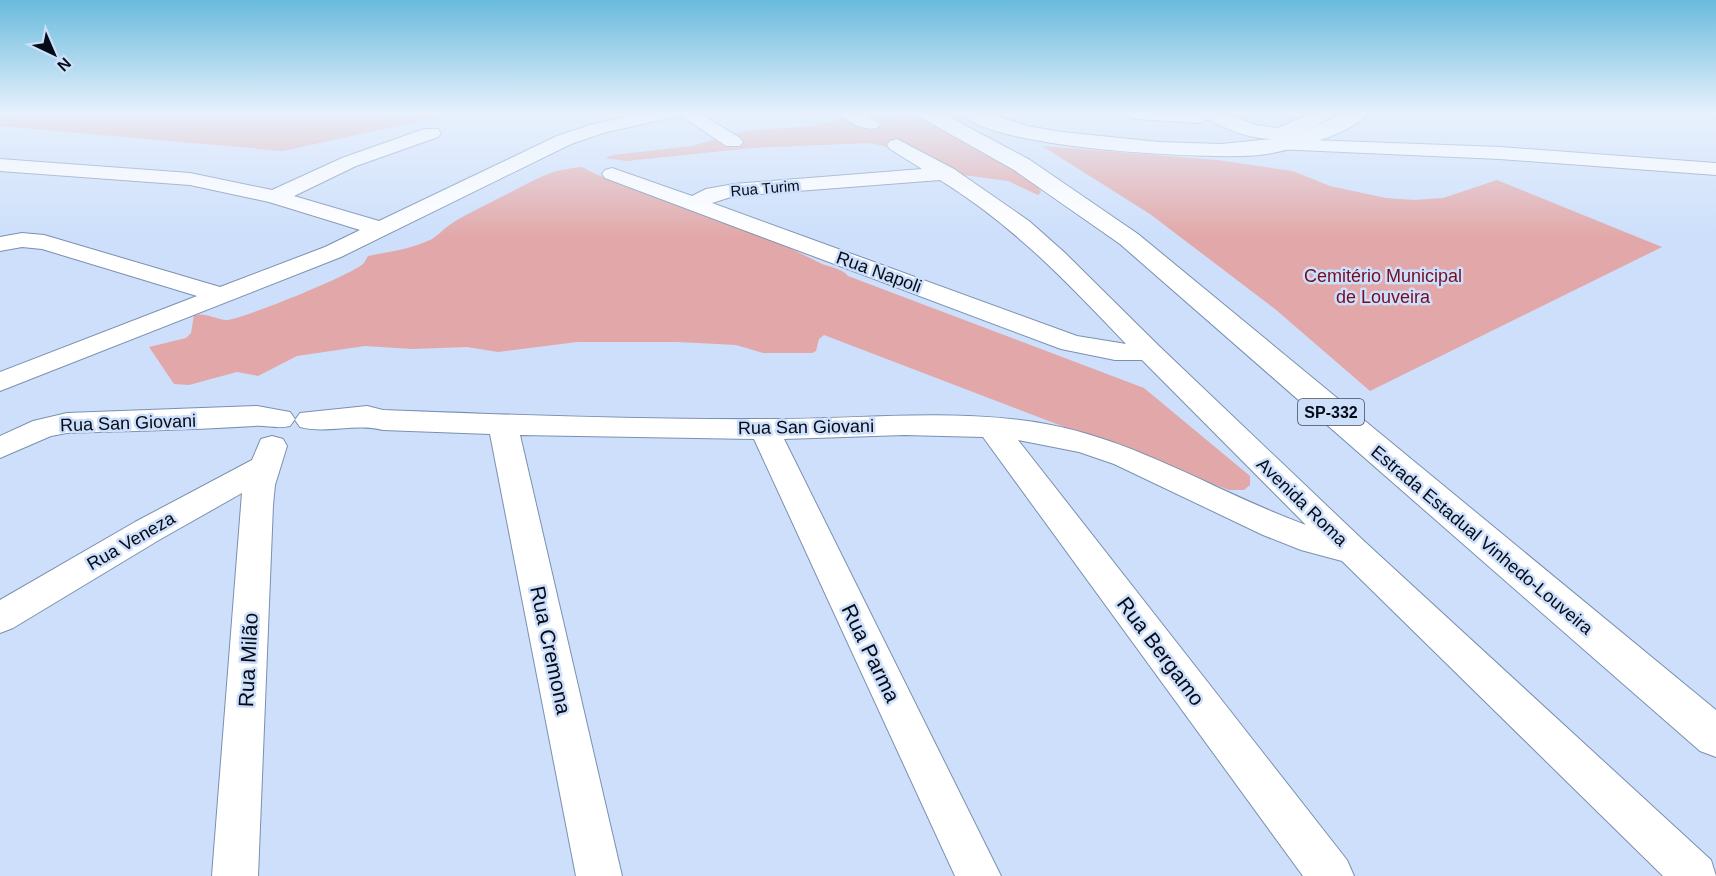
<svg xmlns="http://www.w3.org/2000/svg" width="1716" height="876" viewBox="0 0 1716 876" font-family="Arial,sans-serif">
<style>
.green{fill:#e2a8a9}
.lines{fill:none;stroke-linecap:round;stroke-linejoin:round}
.minor-casing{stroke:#7a90b0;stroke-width:2}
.major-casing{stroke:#7a90b0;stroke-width:2}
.minor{fill:#fff;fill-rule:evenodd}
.major{fill:#fff;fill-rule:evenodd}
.labels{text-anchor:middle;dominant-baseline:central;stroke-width:5;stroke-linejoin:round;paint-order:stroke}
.far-street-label{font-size:15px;fill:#050c17;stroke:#cddffb}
.shield{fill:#cddffb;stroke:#414b5b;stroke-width:1.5}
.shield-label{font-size:16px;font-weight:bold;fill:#050c17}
.street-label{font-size:18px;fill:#050c17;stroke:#cddffb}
.park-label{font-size:18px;fill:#750c21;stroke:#cddffb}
.near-street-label{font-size:21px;fill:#050c17;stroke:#cddffb}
</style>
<rect width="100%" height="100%" fill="#cddffb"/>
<g class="green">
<polygon points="0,113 456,113 283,151 0,126"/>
<polygon points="905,113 948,113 953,120 1036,184 1041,192 1038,195 1008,181 963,175 911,152 869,143 752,148 627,161 605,158 612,155 692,146 744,131 813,126 847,118 867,122 878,121"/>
<polygon points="1042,146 1218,160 1293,171 1330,186 1386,198 1414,200 1443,198 1497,180 1662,247 1370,391 1275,309 1150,214"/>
<path d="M582,167C608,182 639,188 668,198C719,216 771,238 820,263C828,267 842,268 848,276L1144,388L1250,476V485L1244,490H1229L824,335L819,339L816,351L812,353H763L736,345L677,342H577L498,352L467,347L412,349L365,346L297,356L258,376L237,372L189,385L174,384L149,347L186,338L191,333L194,315C208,313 214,319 226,320C241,320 351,275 363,264C365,262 366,259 368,256C388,252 411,249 430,240C437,237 442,230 448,226C469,212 491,203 513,191C541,177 549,170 582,167Z"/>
</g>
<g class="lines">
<g class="minor-casing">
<g id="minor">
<polygon points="642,113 675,113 673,117 603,133 571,144 341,257 0,391 0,372 197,296 42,249 22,247 0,251 0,237 22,233 44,235 220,287 325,247 360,230 269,202 190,185 0,171 0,159 190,173 272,190 342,158 424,129 438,129 441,133 438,137 356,166 294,196 379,221 557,136 590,125"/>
<polygon points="677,113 699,113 740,138 743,142 740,146 726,146"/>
<path d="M840,113H863L880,124L877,128C865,131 847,123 840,113Z"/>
<path d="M1128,113H1225L1255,125L1278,128L1311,113H1334L1332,117C1319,124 1307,132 1294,136C1265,145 1233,133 1208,119L1200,123L1137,119L1130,117Z"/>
<path d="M897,139L954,169L1029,221L1064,252L1159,346L1365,542L1711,860L1716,876H1663L1342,561L1301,550L1263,535L1114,464L1079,452L1018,440L1347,860L1354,876H1303L983,437L904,435L784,439L1001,876H955L754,439L520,435L622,876H576L490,434L383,430C355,423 327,434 300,427L295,420L300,413L367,406L383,410C514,415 645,420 776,419C866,419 957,408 1046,424C1139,441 1218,493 1306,525L1142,360H1115L1061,349L605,178L602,174L605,170L612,168L692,196L706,189L734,184L922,169L890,149L887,145L890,141ZM940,180C1014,226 1066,281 1126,344L1077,336L712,203L734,196Z"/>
<polygon points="1283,139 1500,147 1716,163 1716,175 1500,159 1276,149 1273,145 1276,141"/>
<path d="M257,406L290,412L295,419L290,426C277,429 267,425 254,426C191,430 129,431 67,433L51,436L0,458V436L33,421L67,413Z"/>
<polygon points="272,436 283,439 287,446 275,485 273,505 258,876 212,876 242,493 159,540 13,628 0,633 0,600 135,522 252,460 261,439"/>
</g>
</g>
<g class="major-casing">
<g id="major">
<polygon points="917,113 942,113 1030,160 1138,234 1716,710 1716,757 1700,751 1120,244 1014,170 920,117"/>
<path d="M962,113H989L1027,126L1062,132L1159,142L1221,144L1282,138L1304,132L1343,113H1368C1354,134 1285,152 1260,155C1213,160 987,149 962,113Z"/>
</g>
</g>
<use href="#minor" class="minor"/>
<use href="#major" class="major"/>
</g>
<linearGradient id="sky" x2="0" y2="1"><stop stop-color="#69bbdc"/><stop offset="0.48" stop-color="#e8f1fd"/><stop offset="1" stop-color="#e8f1fd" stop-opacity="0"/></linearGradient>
<rect width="1716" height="236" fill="url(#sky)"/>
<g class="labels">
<g class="far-street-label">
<text transform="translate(765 188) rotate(-5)">Rua Turim</text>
</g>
<rect class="shield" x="1298" y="399" width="66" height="26" rx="4.5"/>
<g class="shield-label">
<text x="1331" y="412">SP-332</text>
</g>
<g class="street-label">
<text transform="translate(879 272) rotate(20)">Rua Napoli</text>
<text transform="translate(128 423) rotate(-2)">Rua San Giovani</text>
<text transform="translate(806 427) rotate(-1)">Rua San Giovani</text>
<text transform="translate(1302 502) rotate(44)">Avenida Roma</text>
<text transform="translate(1482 540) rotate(40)">Estrada Estadual Vinhedo-Louveira</text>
<text transform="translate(131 541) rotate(-30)">Rua Veneza</text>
</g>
<g class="park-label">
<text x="1383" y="276">Cemitério Municipal<tspan x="1383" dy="21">de Louveira</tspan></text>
</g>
<g class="near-street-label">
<text transform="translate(551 650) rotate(78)">Rua Cremona</text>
<text transform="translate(1161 651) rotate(53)">Rua Bergamo</text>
<text transform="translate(871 653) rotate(64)">Rua Parma</text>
<text transform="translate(248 660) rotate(-87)">Rua Milão</text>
</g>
</g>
<g transform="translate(54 54) rotate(136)" stroke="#cddffb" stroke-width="4.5" paint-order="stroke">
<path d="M0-4.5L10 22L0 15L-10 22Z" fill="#050c17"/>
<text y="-9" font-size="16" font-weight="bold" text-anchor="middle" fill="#050c17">N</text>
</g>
</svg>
